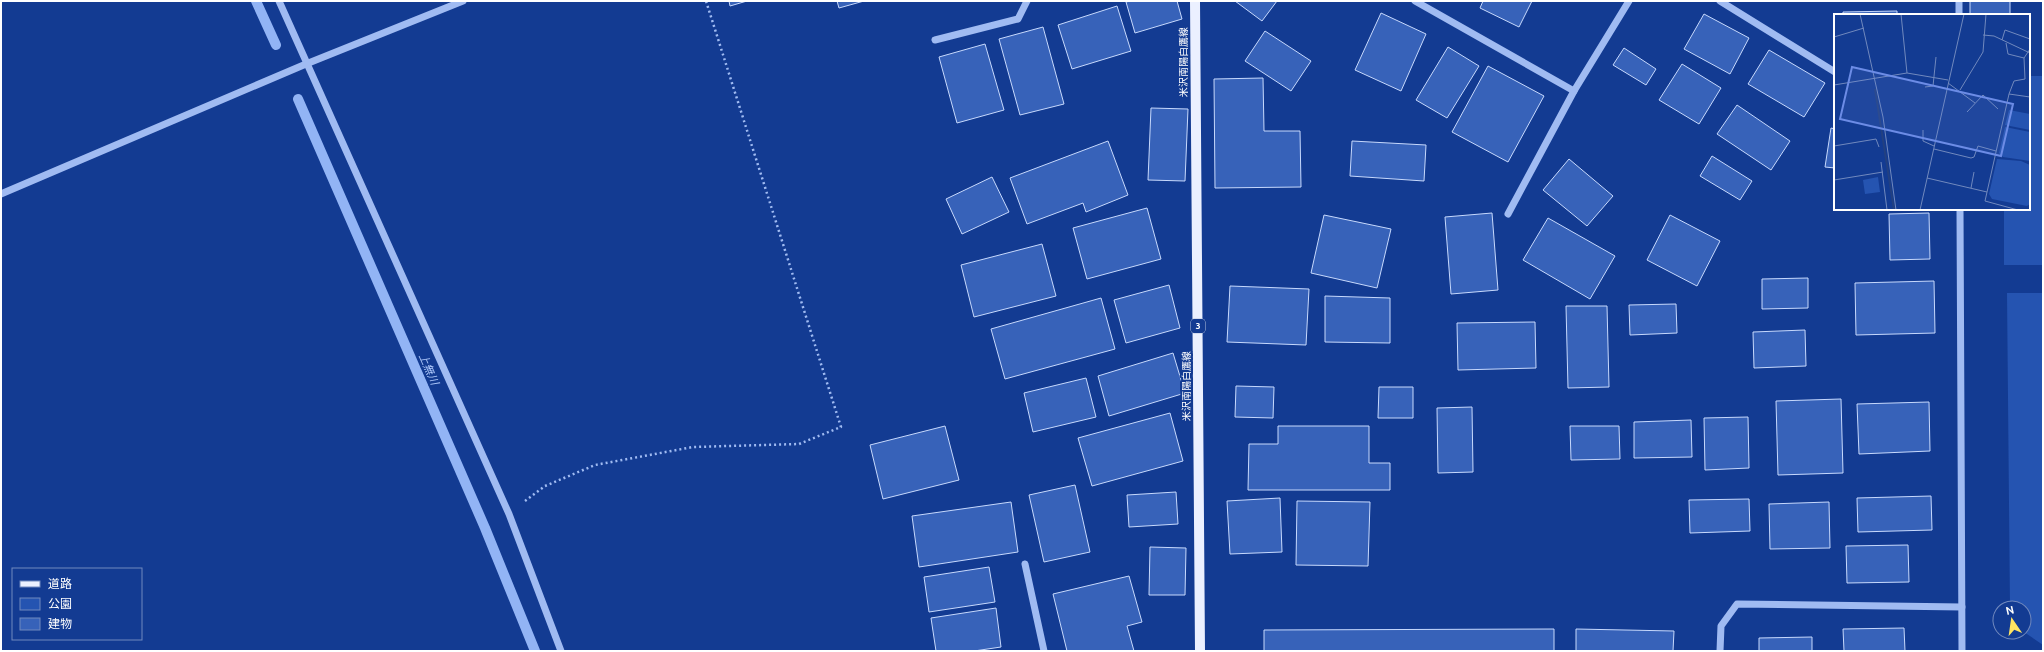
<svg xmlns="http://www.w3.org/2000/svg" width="2044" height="652" viewBox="0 0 2044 652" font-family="Ubuntu,'Noto Sans JP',sans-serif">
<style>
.green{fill:#2554b1}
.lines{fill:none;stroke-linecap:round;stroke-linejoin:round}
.stream{stroke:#92b4f5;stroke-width:10}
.building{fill:#3762b9;stroke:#c7d9fd}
.path{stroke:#a0bbf2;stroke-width:2.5;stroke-dasharray:2 3;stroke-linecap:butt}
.minor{stroke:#a0bbf2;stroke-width:7}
.major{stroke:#ebf0ff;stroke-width:10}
.labels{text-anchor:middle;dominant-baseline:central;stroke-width:4;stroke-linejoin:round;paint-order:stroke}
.shield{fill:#133b92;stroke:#b8c4de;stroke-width:1}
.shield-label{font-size:9px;font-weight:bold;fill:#fff}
.street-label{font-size:10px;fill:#fff;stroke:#133b92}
.water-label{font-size:11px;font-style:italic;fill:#acc6f9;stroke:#133b92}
.inset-river{fill:none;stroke:#224081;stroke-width:2}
.inset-road{fill:none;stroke:#7189be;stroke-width:1}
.view{fill:#6c8ce6;fill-opacity:0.15;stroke:#6c8ce6;stroke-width:2}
.inset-edge{fill:none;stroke:#fff;stroke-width:2}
</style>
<rect width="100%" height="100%" fill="#133b92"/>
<g class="green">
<polygon points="2029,76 2043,76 2043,265 2004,265 2004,209 2029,209"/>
<polygon points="2007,293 2043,293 2043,645 2024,632 2024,608 2010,608"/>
</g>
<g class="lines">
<g class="stream">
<polyline points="256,1 276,45"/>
<polyline points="298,99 485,528 535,651"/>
</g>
</g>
<g class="building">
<polygon points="729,1 747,1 730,6"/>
<polygon points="837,1 864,1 839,8"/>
<polygon points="1130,1 1177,1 1182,19 1135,33 1126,2"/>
<polygon points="1235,1 1277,1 1262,21"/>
<polygon points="1483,1 1532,1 1519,27 1480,8"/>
<rect x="1970" y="1" width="40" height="14"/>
<polygon points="1117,6 1131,51 1072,69 1058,25"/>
<polygon points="1897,11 1897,15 1843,15 1843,12"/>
<polygon points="1381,13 1426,34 1401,91 1355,70"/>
<polygon points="1704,14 1749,38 1730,74 1684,49"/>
<polygon points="1043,27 1064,104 1020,115 999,39"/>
<polygon points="1265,31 1311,61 1291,91 1245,61"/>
<polygon points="985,44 1004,110 957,123 939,57"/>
<polygon points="1448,47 1479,66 1447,118 1416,100"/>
<polygon points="1624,48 1656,69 1646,85 1613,65"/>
<polygon points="1769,50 1825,83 1804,117 1748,84"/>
<polygon points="1682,64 1721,88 1699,124 1659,100"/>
<polygon points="1488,66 1544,96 1508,162 1452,132"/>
<polygon points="1263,78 1264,131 1300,131 1301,187 1215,188 1214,79"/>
<polygon points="1737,105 1790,141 1771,170 1717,134"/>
<polygon points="1151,108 1188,109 1185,181 1148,180"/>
<polygon points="1831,128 1835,129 1835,168 1825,167"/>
<polygon points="1108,141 1128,195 1086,212 1083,203 1027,224 1010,178"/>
<polygon points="1352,141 1426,145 1424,181 1350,176"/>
<polygon points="1712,156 1752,181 1740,200 1700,176"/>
<polygon points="1569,159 1613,196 1587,226 1543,190"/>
<polygon points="992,177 1009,212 962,234 946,199"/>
<polygon points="1147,208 1161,259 1087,279 1073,228"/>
<polygon points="1492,213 1498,290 1451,294 1445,217"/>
<polygon points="1929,213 1930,259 1890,260 1889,214"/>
<polygon points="1324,215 1391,229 1377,288 1311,273"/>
<polygon points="1670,215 1720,241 1697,286 1647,260"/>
<polygon points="1548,218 1615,256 1590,299 1523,260"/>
<polygon points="1042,244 1056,296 974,317 961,265"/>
<polygon points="1808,278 1808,308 1762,309 1762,279"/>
<polygon points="1934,281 1935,333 1856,335 1855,283"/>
<polygon points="1169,285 1180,328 1126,343 1114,300"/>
<polygon points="1230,286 1309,289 1306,345 1227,342"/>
<polygon points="1325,296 1390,298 1390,343 1325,342"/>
<polygon points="1101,298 1115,349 1005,379 991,329"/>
<polygon points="1676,304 1677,333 1630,335 1629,305"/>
<polygon points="1566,306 1607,306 1609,387 1568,388"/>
<polygon points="1535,322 1536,368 1458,370 1457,323"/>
<polygon points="1805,330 1806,366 1754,368 1753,332"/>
<polygon points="1173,353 1185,393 1109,416 1098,376"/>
<polygon points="1086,378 1096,417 1033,432 1024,393"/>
<polygon points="1236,386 1274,387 1273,418 1235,417"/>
<polygon points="1379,387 1413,387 1413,418 1378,418"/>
<polygon points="1841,399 1843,473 1778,475 1776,401"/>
<polygon points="1929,402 1930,451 1859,454 1857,404"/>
<polygon points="1472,407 1473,472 1438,473 1437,408"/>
<polygon points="1170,413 1183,461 1092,486 1078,438"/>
<polygon points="1748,417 1749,468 1705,470 1704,418"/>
<polygon points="1691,420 1692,457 1634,458 1634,422"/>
<polygon points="945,426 959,480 883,499 870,445"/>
<polygon points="1278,426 1369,426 1369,463 1390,463 1390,490 1248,490 1249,444 1278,444"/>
<polygon points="1570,426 1619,426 1620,459 1571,460"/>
<polygon points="1075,485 1090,552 1044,562 1029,495"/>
<polygon points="1176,492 1178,524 1129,527 1127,495"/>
<polygon points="1931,496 1932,530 1858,532 1857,498"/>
<polygon points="1280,498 1282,552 1230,554 1227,501"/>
<polygon points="1749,499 1750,531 1690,533 1689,500"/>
<polygon points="1297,501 1370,502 1368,566 1296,565"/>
<polygon points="1011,502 1018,552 919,567 912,516"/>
<polygon points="1829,502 1830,548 1770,549 1769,504"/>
<polygon points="1908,545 1909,582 1847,583 1846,546"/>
<polygon points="1150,547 1186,548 1185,595 1149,595"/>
<polygon points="989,567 995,602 929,612 924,577"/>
<polygon points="1129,576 1142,622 1127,626 1134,651 1067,651 1053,594"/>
<polygon points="996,608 1001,647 974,651 936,651 931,618"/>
<polygon points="1904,628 1905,651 1844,651 1843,629"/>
<polygon points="1554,629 1554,651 1264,651 1264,630"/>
<polygon points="1576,629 1674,631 1673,651 1576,651"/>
<polygon points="1812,637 1812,651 1759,651 1759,638"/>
</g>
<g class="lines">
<polyline class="path" points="525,501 545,486 595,465 693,447 799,444 841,427 706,1"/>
<g class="minor">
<polyline points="279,1 509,514 561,651"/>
<polyline points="1415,1 1574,91"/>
<polyline points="1720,1 1835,72"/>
<polyline points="1959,1 1959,15"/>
<polyline points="935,40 1018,19 1027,1"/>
<polyline points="1,194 306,64 463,1"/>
<polyline points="1960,209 1962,651"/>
<polyline points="1508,214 1574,91 1629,1"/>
<polyline points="1025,564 1044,651"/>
<polyline points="1720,651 1721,626 1737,604 1962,607"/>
</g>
<polyline class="major" points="1195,1 1200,651"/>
</g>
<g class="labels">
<rect class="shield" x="1191" y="319" width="14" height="14" rx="3"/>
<g class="shield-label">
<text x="1198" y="326">3</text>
</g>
<g class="street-label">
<text transform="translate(1183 62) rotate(-90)">米沢南陽白鷹線</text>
<text transform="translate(1186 386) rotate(-90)">米沢南陽白鷹線</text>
</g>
<g class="water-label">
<text transform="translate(429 369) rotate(66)">上無川</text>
</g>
</g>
<g transform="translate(1834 14)">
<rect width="196" height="196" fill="#133b92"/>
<path d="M175,96L196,100V116L171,111ZM171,113L196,118V147L169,143L165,139ZM163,145L187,147L196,151V190L193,192L158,185L155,180ZM44,163L46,178L31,180L29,166Z" fill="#2554b1"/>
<path class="inset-river" d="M41,75L60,196"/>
<path class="inset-road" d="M26,0L49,103L62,196M67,0L73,59M160,0H181M149,21L160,22L196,39M0,23L30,14M168,26L171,16L196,25M172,29L174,40L190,44M114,69L141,89M0,71L73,59L114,66M91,73L99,72L102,43M126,76L149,38L152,0M175,80L180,67L191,65L190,44L196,35M133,98L149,81L164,95M89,116V127L100,132M0,132L42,125L45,133M100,135L137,144L140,143L144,132L162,137M47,148L53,196M93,164L153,178M0,166L49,158M137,174L140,158M86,196L130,0M184,196L151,187L175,80L196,83"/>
<path class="view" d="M18,53L179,90L167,142L6,105Z"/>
<rect width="196" height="196" class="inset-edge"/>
</g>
<rect width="2044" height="652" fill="none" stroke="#ffffff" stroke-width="4"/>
<rect x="12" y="568" width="130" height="72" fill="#133b92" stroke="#7189be"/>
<rect x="20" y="581" width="20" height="6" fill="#ebf0ff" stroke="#7189be"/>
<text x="48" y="588" font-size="12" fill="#ffffff">道路</text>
<rect x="20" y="598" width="20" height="12" fill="#2554b1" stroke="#7189be"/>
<text x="48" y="608" font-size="12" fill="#ffffff">公園</text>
<rect x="20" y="618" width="20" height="12" fill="#3762b9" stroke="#7189be"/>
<text x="48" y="628" font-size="12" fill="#ffffff">建物</text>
<g transform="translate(2012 620) rotate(347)"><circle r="19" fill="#133b92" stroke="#7189be"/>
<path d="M0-3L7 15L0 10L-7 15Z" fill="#ffe461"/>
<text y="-6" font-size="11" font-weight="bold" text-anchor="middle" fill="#ffffff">N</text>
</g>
</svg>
